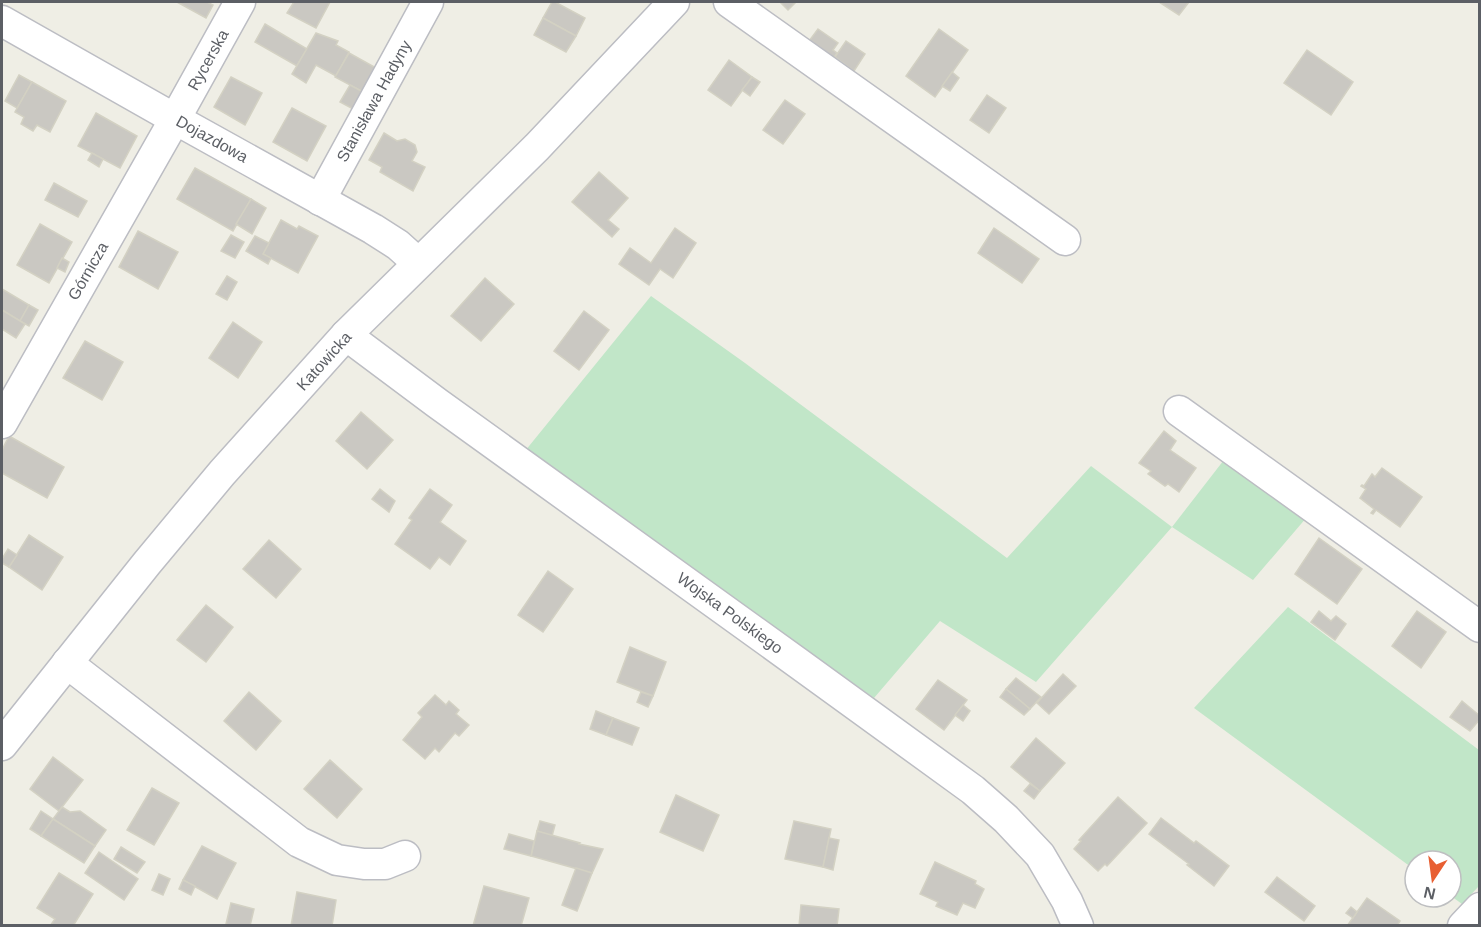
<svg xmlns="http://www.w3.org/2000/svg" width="1481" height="927" viewBox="0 0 1481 927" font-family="Arial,sans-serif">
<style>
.green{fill:#c1e6c8}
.building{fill:#cac8c2;stroke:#d3d1c3;stroke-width:1.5}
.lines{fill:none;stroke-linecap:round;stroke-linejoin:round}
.minor-casing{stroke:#bcbdc3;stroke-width:33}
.minor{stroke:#fff;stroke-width:30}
.labels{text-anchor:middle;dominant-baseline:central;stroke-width:4.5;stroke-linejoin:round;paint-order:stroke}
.street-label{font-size:16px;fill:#5c5f65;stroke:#fff}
</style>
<rect width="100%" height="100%" fill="#efeee5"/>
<g class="green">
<polygon points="651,296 745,363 1007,558 1091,466 1172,527 1227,456 1307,517 1253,580 1172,527 1036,682 940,621 874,698 525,451"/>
<polygon points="1288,607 1479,750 1479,886 1462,904 1451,896 1451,861 1415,861 1415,870 1194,708"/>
</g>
<g class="building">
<polygon points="177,2 207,2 213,5 206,18"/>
<polygon points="294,2 330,2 316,28 287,13"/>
<polygon points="552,2 555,2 585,18 576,36 543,18"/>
<polygon points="780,2 796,2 788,10"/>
<polygon points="1159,2 1189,2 1179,15"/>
<polygon points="543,18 576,36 566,52 534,35"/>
<polygon points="265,24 307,49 297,66 255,42"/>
<polygon points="818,29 838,43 833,50 837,53 833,59 809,41"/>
<polygon points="939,29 968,50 935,97 906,76"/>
<polygon points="316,33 338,41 336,45 349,52 336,76 316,65 306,83 292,74"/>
<polygon points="846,41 865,54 854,71 835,57"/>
<polygon points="1307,50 1353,82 1331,115 1284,83"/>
<polygon points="349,53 378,69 365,93 335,77"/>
<polygon points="729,60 752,77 731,106 708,90"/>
<polygon points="952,72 959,78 950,91 942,86"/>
<polygon points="19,75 32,82 17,108 5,101"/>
<polygon points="231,77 262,93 245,125 214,107"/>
<polygon points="752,77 760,82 750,96 742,90"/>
<polygon points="32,82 66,101 50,132 37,125 33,131 21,124 24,117 15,112"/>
<polygon points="350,85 365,93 355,110 340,102"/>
<polygon points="987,95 1006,108 989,133 970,120"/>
<polygon points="785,100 805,114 783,144 763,130"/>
<polygon points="292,108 326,126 307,161 273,142"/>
<polygon points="96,113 137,136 120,168 78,146"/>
<polygon points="384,133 397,141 405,139 415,145 417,152 412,161 425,167 413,191 380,172 382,167 369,160"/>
<polygon points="92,153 103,159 99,167 88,160"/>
<polygon points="195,168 251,199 233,231 177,199"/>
<polygon points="599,172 628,198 608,220 619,229 612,237 572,202"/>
<polygon points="54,183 87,201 78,217 45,200"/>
<polygon points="251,199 266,208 252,234 236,224"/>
<polygon points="281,220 297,229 299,226 318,236 298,273 263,254"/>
<polygon points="40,224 72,242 49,283 17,265"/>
<polygon points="675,228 696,243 673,278 660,269 649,285 619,264 630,248 651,263"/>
<polygon points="994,228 1039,259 1022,283 978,253"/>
<polygon points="138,231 178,252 158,289 119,267"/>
<polygon points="231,235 244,242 235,258 221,251"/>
<polygon points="255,236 269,243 263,254 271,258 268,264 246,251"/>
<polygon points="62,258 69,262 65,272 57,268"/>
<polygon points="227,276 237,282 227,300 216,294"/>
<polygon points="485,278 514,304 481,341 451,316"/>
<polygon points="2,289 29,305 20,321 2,310"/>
<polygon points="29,305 38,310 29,326 20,321"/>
<polygon points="2,310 25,324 16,338 2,329"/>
<polygon points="584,311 609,330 579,370 554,351"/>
<polygon points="233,322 262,342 238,378 209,358"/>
<polygon points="85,341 123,362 102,400 63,378"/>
<polygon points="361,412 393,440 367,469 336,441"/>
<polygon points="1164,431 1176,441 1170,450 1196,468 1179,492 1168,484 1165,486 1148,474 1151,471 1139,463"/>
<polygon points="9,436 64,467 47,498 2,473 2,450"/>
<polygon points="1382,468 1422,497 1400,527 1376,510 1373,514 1371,513 1374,509 1360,498 1366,489 1361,486 1362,485 1364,486 1372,474 1375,477"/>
<polygon points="380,489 395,501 389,512 372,499"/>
<polygon points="430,489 452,505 440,522 466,541 450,565 439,557 430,569 395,544 412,520 409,518"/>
<polygon points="29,535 63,557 42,590 9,567"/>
<polygon points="1319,538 1362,569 1337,604 1295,574"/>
<polygon points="269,540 301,569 276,598 243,569"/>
<polygon points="8,549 17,555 9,567 2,563 2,559"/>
<polygon points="548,571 573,589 543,632 518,615"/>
<polygon points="206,605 233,627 206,662 177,640"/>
<polygon points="1319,611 1331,621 1336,616 1346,624 1335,640 1311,622"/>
<polygon points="1417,611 1446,632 1421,668 1392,646"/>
<polygon points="630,647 666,662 653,696 617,682"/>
<polygon points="1063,674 1076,686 1049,714 1037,703"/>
<polygon points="1016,678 1041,697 1030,709 1006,689"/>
<polygon points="938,680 967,700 944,730 916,709"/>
<polygon points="1006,689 1030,709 1024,715 1000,697"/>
<polygon points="249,692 281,721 256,750 224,721"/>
<polygon points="641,692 653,696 648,707 637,702"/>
<polygon points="435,695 446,705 449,701 459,710 456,714 469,725 459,736 455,733 439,752 435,748 425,759 403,740 422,717 418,713"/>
<polygon points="1462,701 1480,716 1480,719 1470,731 1450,717"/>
<polygon points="963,705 970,711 963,721 955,715"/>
<polygon points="596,711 613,718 606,735 590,729"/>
<polygon points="613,718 639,728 632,745 606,735"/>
<polygon points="1036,738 1065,763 1040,791 1011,767"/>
<polygon points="53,757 83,780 59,811 30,789"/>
<polygon points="330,760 362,789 337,818 304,789"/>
<polygon points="1030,784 1040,791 1034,799 1024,791"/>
<polygon points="152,788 179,803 154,845 127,830"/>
<polygon points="676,795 719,815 703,851 660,832"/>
<polygon points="1118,797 1147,823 1107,866 1105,864 1098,871 1074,849 1081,841 1079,840"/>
<polygon points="62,807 70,812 80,811 106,830 95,846 53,819"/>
<polygon points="41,811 53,819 41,836 30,829"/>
<polygon points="1161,818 1194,843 1196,841 1229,866 1214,886 1187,865 1189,864 1149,834"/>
<polygon points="53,819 95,846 84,863 41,836"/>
<polygon points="540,821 555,825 552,836 537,831"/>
<polygon points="794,821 831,829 823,867 785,859"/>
<polygon points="537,831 580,843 579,844 603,849 592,873 531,856"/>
<polygon points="509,834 534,841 531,856 504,849"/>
<polygon points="829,838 839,840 833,870 823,867"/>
<polygon points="202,846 236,863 217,899 183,880"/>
<polygon points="121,847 145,862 137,873 114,859"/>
<polygon points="99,852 138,879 124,900 85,873"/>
<polygon points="935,862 976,881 975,884 984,889 975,908 963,903 957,915 936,906 938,902 920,894"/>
<polygon points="576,868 592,873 577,911 562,905"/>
<polygon points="59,873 93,894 73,926 50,926 55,919 37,908"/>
<polygon points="159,874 170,879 163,895 152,890"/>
<polygon points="1277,877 1315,906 1304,921 1265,892"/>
<polygon points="183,880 195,886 191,895 179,889"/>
<polygon points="484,886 529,898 521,926 473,926"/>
<polygon points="297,892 336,900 332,926 291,926"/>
<polygon points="1367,898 1400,921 1397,926 1347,926"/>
<polygon points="231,903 254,909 250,926 234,926 226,924"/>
<polygon points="801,905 839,909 837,926 799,926"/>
<polygon points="1351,907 1357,912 1353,918 1346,913"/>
</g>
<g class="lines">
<g class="minor-casing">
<g id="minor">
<polyline points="729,2 1065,240"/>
<polyline points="2,21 175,119 373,229 398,245 418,263"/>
<polyline points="320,200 428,2"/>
<polyline points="346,335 437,403 798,663 973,790 1006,819 1040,855 1067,901 1078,926"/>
<polyline points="1179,411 1480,627"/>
<polyline points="2,423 175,119 240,2"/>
<polyline points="67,663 299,842 337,860 364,864 385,864 405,856"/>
<polyline points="2,745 147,563 222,473 346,335 537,147 674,2"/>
<polyline points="1463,926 1480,908"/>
</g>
</g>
<use href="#minor" class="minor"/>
</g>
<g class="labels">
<g class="street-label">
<text transform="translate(208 60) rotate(-61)">Rycerska</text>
<text transform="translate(374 101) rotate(-61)">Stanisława Hadyny</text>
<text transform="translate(212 139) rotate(29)">Dojazdowa</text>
<text transform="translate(88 271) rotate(-60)">Górnicza</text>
<text transform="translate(324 361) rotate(-48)">Katowicka</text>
<text transform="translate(730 613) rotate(36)">Wojska Polskiego</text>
</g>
</g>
<rect width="1481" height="927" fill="none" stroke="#5c5f65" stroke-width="6"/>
<g transform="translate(1433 879) rotate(193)"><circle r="28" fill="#ffffff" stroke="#bebfc1" stroke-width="1.5"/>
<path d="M0-4.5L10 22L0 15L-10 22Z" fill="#e85f32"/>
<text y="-9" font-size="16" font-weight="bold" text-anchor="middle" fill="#5c5f65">N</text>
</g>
</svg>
